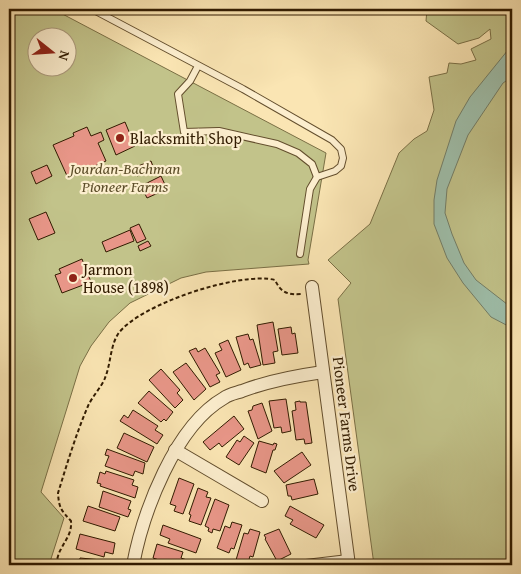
<svg xmlns="http://www.w3.org/2000/svg" width="521" height="574" viewBox="0 0 521 574" font-family="'Gentium Book Plus',serif">
<style>
.green{fill:#c2c38a;stroke:#7a6f45;fill-rule:evenodd}
.water{fill:#9ebfab;stroke:#727d67}
.building{fill:#e89688;stroke:#311b00}
.lines{fill:none;stroke-linecap:round;stroke-linejoin:round}
.lane-casing{stroke:#634e2d;stroke-width:8}
.street-casing{stroke:#634e2d;stroke-width:14}
.path{stroke:#311b00;stroke-width:2;stroke-dasharray:4 2.5;stroke-linecap:butt}
.lane{stroke:#fceece;stroke-width:6}
.street{stroke:#fceece;stroke-width:12}
.poi-dot{fill:#8f2418;stroke:#fceece;stroke-width:2}
.labels{text-anchor:middle;dominant-baseline:central;stroke-width:4.5;stroke-linejoin:round;paint-order:stroke}
.poi-label{font-size:16px;fill:#311b00;stroke:#fceece;text-anchor:start}
.park-label{font-size:16px;font-style:italic;fill:#5c4d29;stroke:#fceece}
.street-label{font-size:16px;fill:#311b00;stroke:#fceece}
</style>
<rect width="100%" height="100%" fill="#fae5b3"/>
<filter id="stains"><feTurbulence type="fractalNoise" baseFrequency=".004" numOctaves="4"/><feColorMatrix values="0 0 0 0 .2 0 0 0 0 .09 0 0 0 0 .02 0 0 0 .5 -.17"/></filter>
<radialGradient id="worn" r=".72"><stop offset=".6" stop-color="#630" stop-opacity="0"/><stop offset="1" stop-color="#630" stop-opacity=".3"/></radialGradient>
<g class="green">
<path d="M9,9H53L326,153L308,260L309,264L206,272L181,278L130,303L109,322L91,346L80,366L41,492L64,518L49,565H9ZM38,38H68V68H38Z"/>
<polygon points="427,9 512,9 512,565 374,565 338,299 351,283 328,260 370,224 399,153 414,139 427,131 434,110 429,77 447,73 449,63 461,64 476,60 471,49 491,39 490,29 479,38 458,44 426,21"/>
</g>
<polygon class="water" points="512,45 512,77 503,83 468,135 447,189 445,213 452,234 464,263 476,280 512,308 512,328 491,317 463,283 447,258 434,224 434,200 437,180 456,121 470,97"/>
<g class="building">
<polygon points="125,122 135,146 116,155 106,130"/>
<polygon points="87,127 91,136 101,132 104,140 98,143 106,161 68,178 53,145 74,136 73,133"/>
<polygon points="151,161 154,169 137,176 133,168"/>
<polygon points="47,165 52,176 36,184 31,172"/>
<polygon points="161,176 167,189 147,198 141,186"/>
<polygon points="46,212 55,233 38,240 29,219"/>
<polygon points="139,224 146,239 137,243 130,228"/>
<polygon points="130,230 134,241 106,252 102,242"/>
<polygon points="148,241 151,246 140,251 138,246"/>
<polygon points="82,259 91,282 62,293 55,275 61,273 59,269"/>
<polygon points="273,322 278,351 273,352 275,363 263,365 257,325"/>
<polygon points="291,327 292,334 295,333 298,353 282,355 278,329"/>
<polygon points="248,334 250,340 253,339 261,365 250,368 248,363 244,365 236,337"/>
<polygon points="228,340 241,370 226,377 215,353 222,350 219,344"/>
<polygon points="196,348 198,352 205,348 220,373 216,375 220,382 210,387 189,351"/>
<polygon points="186,363 206,389 194,400 173,372"/>
<polygon points="161,369 180,390 177,393 183,400 175,408 149,380"/>
<polygon points="149,391 173,412 166,421 164,419 161,422 138,403"/>
<polygon points="286,399 291,431 282,433 281,427 274,428 269,401"/>
<polygon points="300,401 300,402 306,402 312,443 305,444 304,439 296,440 292,411 296,410 295,402"/>
<polygon points="262,403 272,431 258,439 248,411 252,410 253,406"/>
<polygon points="133,410 158,426 155,430 163,435 157,444 120,421 124,415 128,418"/>
<polygon points="234,416 244,429 222,447 219,443 210,450 203,442"/>
<polygon points="124,433 154,447 147,462 117,448"/>
<polygon points="244,436 254,443 239,465 226,457 237,440 240,442"/>
<polygon points="259,441 273,445 274,443 277,444 275,450 273,450 266,473 251,467"/>
<polygon points="107,449 145,463 143,474 135,471 133,476 105,466 109,456 105,455"/>
<polygon points="302,452 311,465 284,483 274,471"/>
<polygon points="106,471 134,480 132,485 138,487 135,498 100,486 101,484 97,483 100,472 105,474"/>
<polygon points="179,478 194,484 183,514 174,511 176,506 170,504"/>
<polygon points="314,479 318,494 292,500 291,496 288,496 286,485"/>
<polygon points="198,488 208,492 206,497 211,498 201,525 189,521 191,515 189,514"/>
<polygon points="103,491 131,501 128,509 131,510 128,517 99,507"/>
<polygon points="215,499 229,505 220,531 213,529 212,533 208,531 209,528 205,526"/>
<polygon points="88,506 120,517 115,531 83,521"/>
<polygon points="290,506 324,525 316,538 290,524 293,520 285,516"/>
<polygon points="232,522 242,525 234,549 231,548 229,553 217,548 225,526 230,528"/>
<polygon points="163,525 201,539 196,553 168,543 170,539 160,535"/>
<polygon points="250,529 260,532 253,557 250,556 248,563 236,560 244,533 248,534"/>
<polygon points="279,529 291,554 277,561 265,539 266,538 264,535"/>
<polygon points="80,534 115,543 113,554 105,552 104,557 76,549"/>
<polygon points="157,544 183,552 181,558 187,560 185,565 174,565 153,558"/>
<polygon points="80,558 113,561 112,565 79,565"/>
</g>
<g class="lines">
<g class="lane-casing">
<g id="lane">
<polyline points="92,9 243,89 332,140 341,149 343,158 341,166 335,171 317,177 310,189 300,254"/>
<polyline points="198,66 190,81 178,94 184,132 219,131 277,144 298,153 312,164 317,177"/>
<polyline points="289,565 348,558"/>
</g>
</g>
<g class="street-casing">
<g id="street">
<polyline points="312,287 349,565"/>
<polyline points="175,450 262,501"/>
<path d="M133,565C143,512 175,426 224,398C229,394 236,393 242,391C268,381 295,376 323,372"/>
</g>
</g>
<path class="path" d="M56,565C57,560 58,554 61,549C66,539 72,533 71,521C61,510 59,508 58,493C67,464 76,434 88,406C92,397 102,386 105,378C111,363 110,347 118,334C139,304 241,271 275,280C281,293 288,295 302,294"/>
<use href="#lane" class="lane"/>
<use href="#street" class="street"/>
</g>
<g class="poi-dot">
<circle cx="120" cy="138" r="5"/>
<circle cx="73" cy="278" r="5"/>
</g>
<g class="labels">
<g class="poi-label">
<text x="130" y="138">Blacksmith Shop</text>
<text x="83" y="269">Jarmon<tspan x="83" dy="18">House (1898)</tspan></text>
</g>
<g class="park-label">
<text x="125" y="168">Jourdan-Bachman<tspan x="125" dy="18">Pioneer Farms</tspan></text>
</g>
<g class="street-label">
<text transform="translate(347 424) rotate(83)">Pioneer Farms Drive</text>
</g>
</g>
<rect width="521" height="574" fill="none" stroke="#fae5b3" stroke-width="30"/>
<rect x="10" y="10" width="501" height="554" fill="none" stroke="#311b00" stroke-width="2.5"/>
<rect x="15" y="15" width="491" height="544" fill="none" stroke="#311b00"/>
<g transform="translate(52 52) rotate(107)"><circle r="24" fill="#fceece" stroke="#ab9a7c"/>
<path d="M0-4L9 19L0 12L-9 19Z" fill="#8f2418"/>
<text y="-8" font-size="14" font-weight="bold" text-anchor="middle" fill="#311b00">N</text>
</g>
<rect width="100%" height="100%" filter="url(#stains)"/>
<rect width="100%" height="100%" fill="url(#worn)"/>
</svg>
